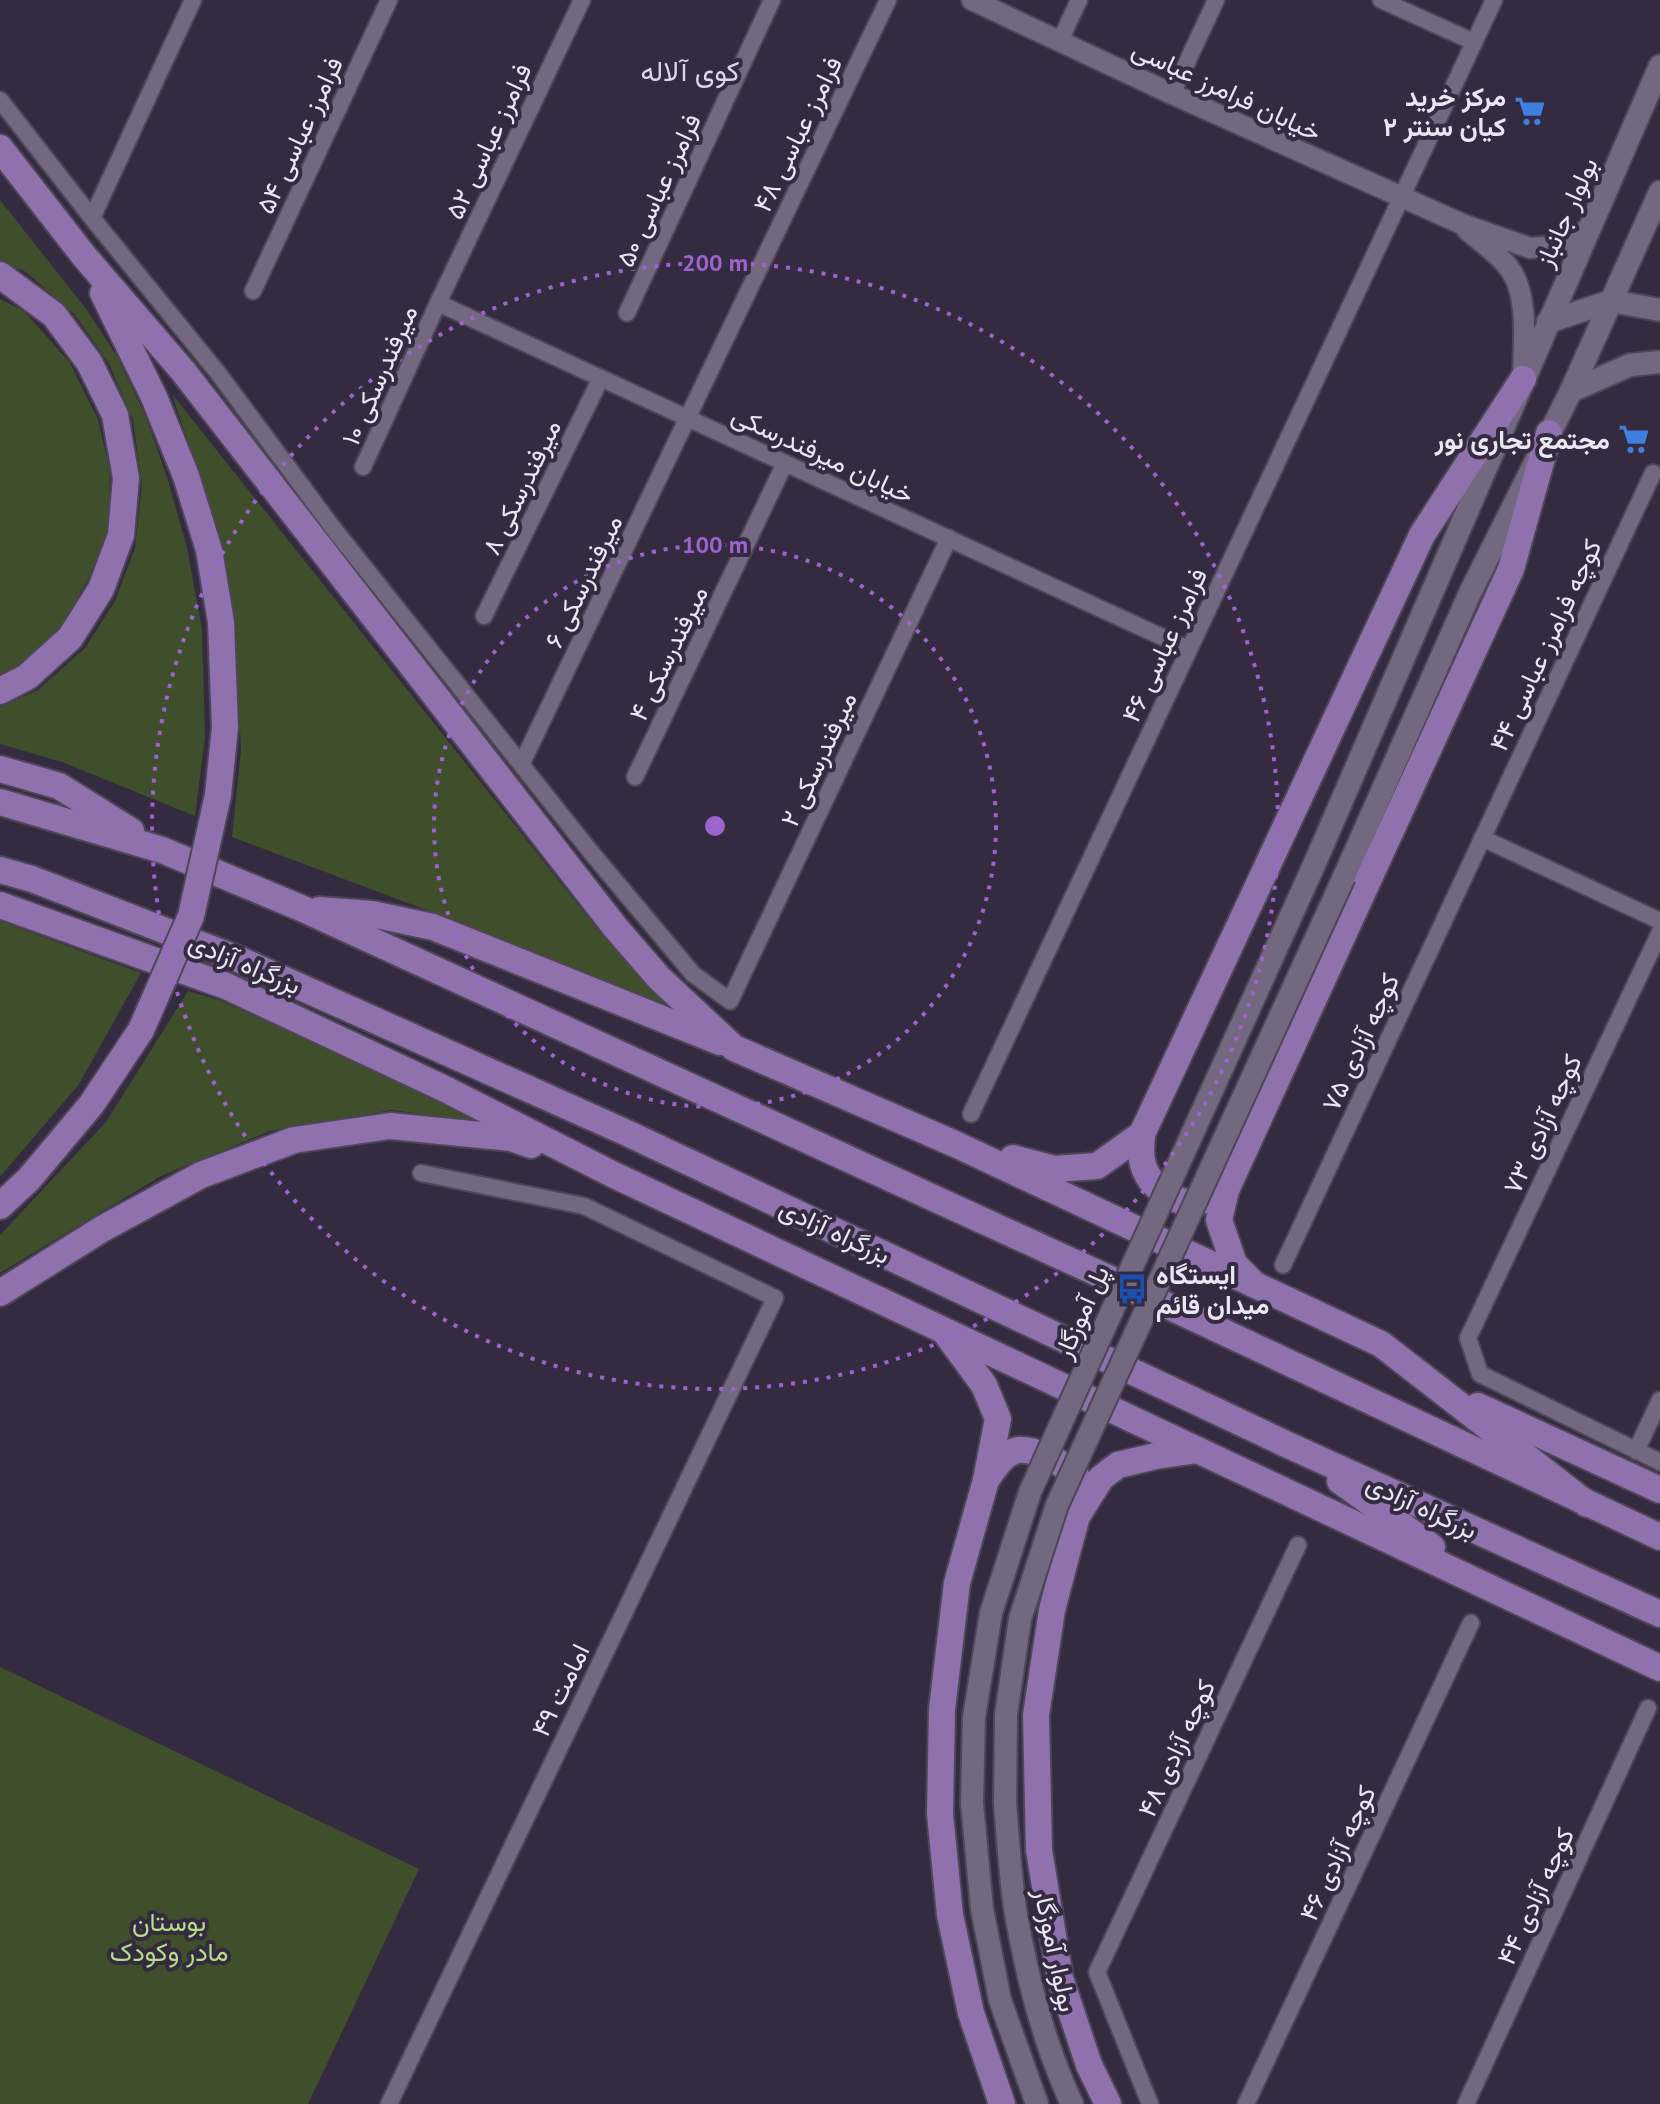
<svg xmlns="http://www.w3.org/2000/svg" width="1660" height="2104" viewBox="0 0 1660 2104" font-family="'PT Sans',Vazirmatn,sans-serif">
<style>
.green{fill:#3f4e2b}
.lines{fill:none;stroke-linecap:round;stroke-linejoin:round}
.minor-casing{stroke:#4e4657;stroke-width:20}
.tertiary-casing{stroke:#4e4657;stroke-width:24}
.secondary-casing{stroke:#4e4657;stroke-width:26}
.trunk-casing{stroke:#4e4657;stroke-width:30}
.minor{stroke:#736880;stroke-width:16}
.tertiary{stroke:#736880;stroke-width:20}
.secondary{stroke:#736880;stroke-width:22}
.trunk{stroke:#8e71ad;stroke-width:26}
.secondary-bridge-casing{stroke:#4e4657;stroke-width:26;stroke-linecap:butt}
.trunk-bridge-casing{stroke:#4e4657;stroke-width:30;stroke-linecap:butt}
.secondary-bridge{stroke:#736880;stroke-width:22}
.trunk-bridge{stroke:#8e71ad;stroke-width:26}
.ring{fill:none;stroke:#9d64cf;stroke-width:4;stroke-dasharray:4 8}
.labels{text-anchor:middle;dominant-baseline:central;stroke-width:8;stroke-linejoin:round;paint-order:stroke}
.street-label{font-size:26px;fill:#ebe6f3;stroke:#352b40}
.poi-label{font-size:26px;font-weight:bold;fill:#ebe6f3;stroke:#352b40;text-anchor:end}
.park-label{font-size:26px;fill:#b8dc89;stroke:#352b40}
.neighbourhood-label{font-size:28px;fill:#dfd4ee;stroke:#352b40}
.centre{fill:#9d64cf;stroke:#352b40;stroke-width:4}
.ring-label{font-size:24px;text-anchor:middle;font-weight:bold;fill:#9d64cf;stroke:#352b40;stroke-width:8;stroke-linejoin:round;paint-order:stroke}
</style>
<rect width="100%" height="100%" fill="#352b40"/>
<g class="green">
<polygon points="0,200 87,310 118,358 146,417 168,480 187,548 202,630 205,737 195,816 62,762 0,744 0,707 38,690 85,648 115,601 135,548 142,485 133,420 109,364 75,315 26,272 0,261"/>
<polygon points="0,299 24,311 70,363 98,419 110,472 108,530 90,576 61,627 24,661 0,676"/>
<polygon points="172,394 603,936 675,1015 469,926 232,837 241,750 235,628 219,533"/>
<polygon points="0,921 141,973 79,1084 0,1177"/>
<polygon points="188,991 219,1000 490,1123 392,1110 270,1131 161,1176 0,1273 0,1235 106,1122"/>
<polygon points="0,1667 419,1869 308,2104 0,2104"/>
</g>
<g class="lines">
<g class="minor-casing">
<g id="minor">
<polyline points="1381,0 1474,42"/>
<polyline points="1060,41 1079,0"/>
<polyline points="1172,94 1216,0"/>
<polyline points="0,100 92,218 218,373 333,528 590,851 693,974 730,1001 949,538"/>
<polyline points="92,218 193,0"/>
<polyline points="253,291 389,0"/>
<polyline points="438,303 1188,649"/>
<polyline points="627,313 772,0"/>
<polyline points="363,467 438,303 582,0"/>
<polyline points="484,616 601,378"/>
<polyline points="522,763 888,0"/>
<polyline points="635,777 785,463"/>
<polyline points="1482,838 1660,921"/>
<polyline points="1660,932 1468,1338 1480,1374 1660,1462"/>
<polyline points="971,1114 1494,0"/>
<polyline points="1283,1265 1653,473"/>
<polyline points="1636,1451 1660,1400"/>
<polyline points="389,2104 775,1298 584,1206 421,1173"/>
<polyline points="1150,2104 1097,1972 1298,1545"/>
<polyline points="1246,2104 1471,1623"/>
<polyline points="1466,2104 1648,1708"/>
</g>
</g>
<g class="tertiary-casing">
<g id="tertiary">
<polyline points="972,0 1172,94 1462,224 1530,248 1553,246 1589,229"/>
<path d="M1467,230C1481,242 1499,254 1509,268C1530,295 1523,347 1523,379"/>
</g>
</g>
<g class="secondary-casing">
<g id="secondary">
<polyline points="1548,322 1611,301 1660,310"/>
<polyline points="1571,391 1630,365 1660,362"/>
<path d="M1314,865C1430,599 1544,332 1660,66"/>
<polyline points="1344,877 1470,593 1571,391 1660,192"/>
<polyline points="972,1803 982,1909 1000,2000 1037,2104"/>
<path d="M1005,1803C1008,1838 1010,1874 1015,1908C1026,1973 1044,2044 1072,2104"/>
</g>
</g>
<g class="trunk-casing">
<g id="trunk">
<polyline points="0,148 84,256 183,371 615,927 659,978 734,1048 955,1144 1381,1344 1587,1504"/>
<polyline points="0,275 54,315 89,362 115,415 126,478 121,535 101,589 70,638 27,677 0,691"/>
<polyline points="103,293 154,397 186,476 209,550 221,622 225,727 218,795"/>
<polyline points="0,769 59,786 131,831"/>
<polyline points="0,802 162,850 301,908 1132,1289 1660,1537"/>
<polyline points="0,870 32,879 238,959 627,1133 1288,1445 1660,1614"/>
<polyline points="0,905 226,986 443,1088 614,1175 1660,1668"/>
<polyline points="319,910 372,914 433,927 720,1042"/>
<polyline points="1013,1158 1055,1169 1097,1166 1142,1134"/>
<path d="M1226,1190C1216,1196 1204,1202 1191,1202C1168,1202 1146,1182 1142,1160C1140,1152 1142,1142 1142,1134L1422,535L1523,379"/>
<polyline points="0,1206 29,1179 91,1105 141,1030"/>
<polyline points="1250,1280 1234,1264 1219,1220 1226,1190 1511,569 1549,433"/>
<polyline points="0,1293 102,1229 201,1175 294,1140 390,1126 511,1138 531,1145"/>
<polyline points="945,1332 984,1385 998,1419 986,1480 957,1583 942,1709 940,1814 950,1915 971,2013 1002,2104"/>
<polyline points="1478,1406 1660,1490"/>
<path d="M986,1480C994,1469 1003,1453 1018,1450C1035,1448 1072,1466 1079,1481C1081,1485 1081,1489 1082,1493"/>
<polyline points="1340,1481 1432,1547"/>
<polyline points="1108,2104 1089,2065 1060,1978 1039,1850 1036,1715 1052,1610 1068,1549 1077,1516 1101,1478 1118,1465 1156,1456 1198,1450"/>
</g>
</g>
<use href="#minor" class="minor"/>
<use href="#tertiary" class="tertiary"/>
<use href="#secondary" class="secondary"/>
<use href="#trunk" class="trunk"/>
<g class="secondary-bridge-casing">
<g id="secondary-bridge">
<polyline points="972,1803 974,1717 991,1613 1030,1492 1314,865"/>
<polyline points="1005,1803 1006,1715 1020,1619 1057,1505 1344,877"/>
</g>
</g>
<g class="trunk-bridge-casing">
<polyline id="trunk-bridge" points="141,1030 191,916 218,795"/>
</g>
<use href="#secondary-bridge" class="secondary-bridge"/>
<use href="#trunk-bridge" class="trunk-bridge"/>
</g>
<g class="ring">
<circle cx="715" cy="826" r="281"/>
<circle cx="715" cy="826" r="563"/>
</g>
<defs>
<g id="supermarket-bare" transform="scale(2.4)"><path d="M-6-5.5h2.5l.6 2H6L4.5 2H-2.5L-4.4-4H-6ZM-1.5 3.2a1.3 1.3 0 1 0 .1 0ZM3 3.2a1.3 1.3 0 1 0 .1 0Z" fill="#3f7fe0" stroke="#352b40" stroke-width="2.5" paint-order="stroke"/></g>
<g id="bus-bare" transform="scale(2.4)"><path d="M-5-6H5V4H4V6H2V4H-2V6H-4V4H-5ZM-3.5-4V0h7V-4ZM-3.5 1.2v1.5H-2V1.2ZM2 1.2v1.5H3.5V1.2Z" fill="#1a4fb4" stroke="#352b40" stroke-width="2.5" paint-order="stroke"/></g>
</defs>
<g fill-rule="evenodd">
<use href="#supermarket-bare" x="1530" y="111"/>
<use href="#supermarket-bare" x="1634" y="439"/>
<use href="#bus-bare" x="1132" y="1289"/>
</g>
<g class="labels">
<g class="street-label">
<text transform="translate(1227 90) rotate(25)">خیابان فرامرز عباسی</text>
<text transform="translate(797 134) rotate(-64)">فرامرز عباسی ۴۸</text>
<text transform="translate(299 135) rotate(-65)">فرامرز عباسی ۵۴</text>
<text transform="translate(488 141) rotate(-65)">فرامرز عباسی ۵۲</text>
<text transform="translate(658 190) rotate(-65)">فرامرز عباسی ۵۰</text>
<text transform="translate(1566 212) rotate(-66)">بولوار جانباز</text>
<text transform="translate(379 375) rotate(-66)">میرفندرسکی ۱۰</text>
<text transform="translate(823 454) rotate(25)">خیابان میرفندرسکی</text>
<text transform="translate(521 487) rotate(-64)">میرفندرسکی ۸</text>
<text transform="translate(583 581) rotate(-64)">میرفندرسکی ۶</text>
<text transform="translate(1164 645) rotate(-65)">فرامرز عباسی ۴۶</text>
<text transform="translate(1545 645) rotate(-65)">کوچه فرامرز عباسی ۴۴</text>
<text transform="translate(668 653) rotate(-64)">میرفندرسکی ۴</text>
<text transform="translate(818 759) rotate(-65)">میرفندرسکی ۲</text>
<text transform="translate(245 963) rotate(23)">بزرگراه آزادی</text>
<text transform="translate(1360 1042) rotate(-65)">کوچه آزادی ۷۵</text>
<text transform="translate(1542 1124) rotate(-65)">کوچه آزادی ۷۳</text>
<text transform="translate(835 1231) rotate(25)">بزرگراه آزادی</text>
<text transform="translate(1081 1312) rotate(-66)">پل آموزگار</text>
<text transform="translate(1422 1506) rotate(25)">بزرگراه آزادی</text>
<text transform="translate(560 1690) rotate(-64)">امامت ۴۹</text>
<text transform="translate(1176 1748) rotate(-65)">کوچه آزادی ۴۸</text>
<text transform="translate(1337 1853) rotate(-65)">کوچه آزادی ۴۶</text>
<text transform="translate(1535 1896) rotate(-65)">کوچه آزادی ۴۴</text>
<text transform="translate(1056 1950) rotate(78)">بولوار آموزگار</text>
</g>
<g class="poi-label">
<text x="1506" y="96">مرکز خرید<tspan x="1506" dy="30">کیان سنتر ۲</tspan></text>
<text x="1610" y="439">مجتمع تجاری نور</text>
<text x="1156" y="1274" text-anchor="start">ایستگاه<tspan x="1156" dy="30">میدان قائم</tspan></text>
</g>
<g class="park-label">
<text x="169" y="1921">بوستان<tspan x="169" dy="30">مادر وکودک</tspan></text>
</g>
<g class="neighbourhood-label">
<text x="690" y="70">کوی آلاله</text>
</g>
</g>
<circle cx="715" cy="826" r="12" class="centre"/>
<g class="ring-label">
<text x="715" y="271">200 m</text>
<text x="715" y="553">100 m</text>
</g>
</svg>
